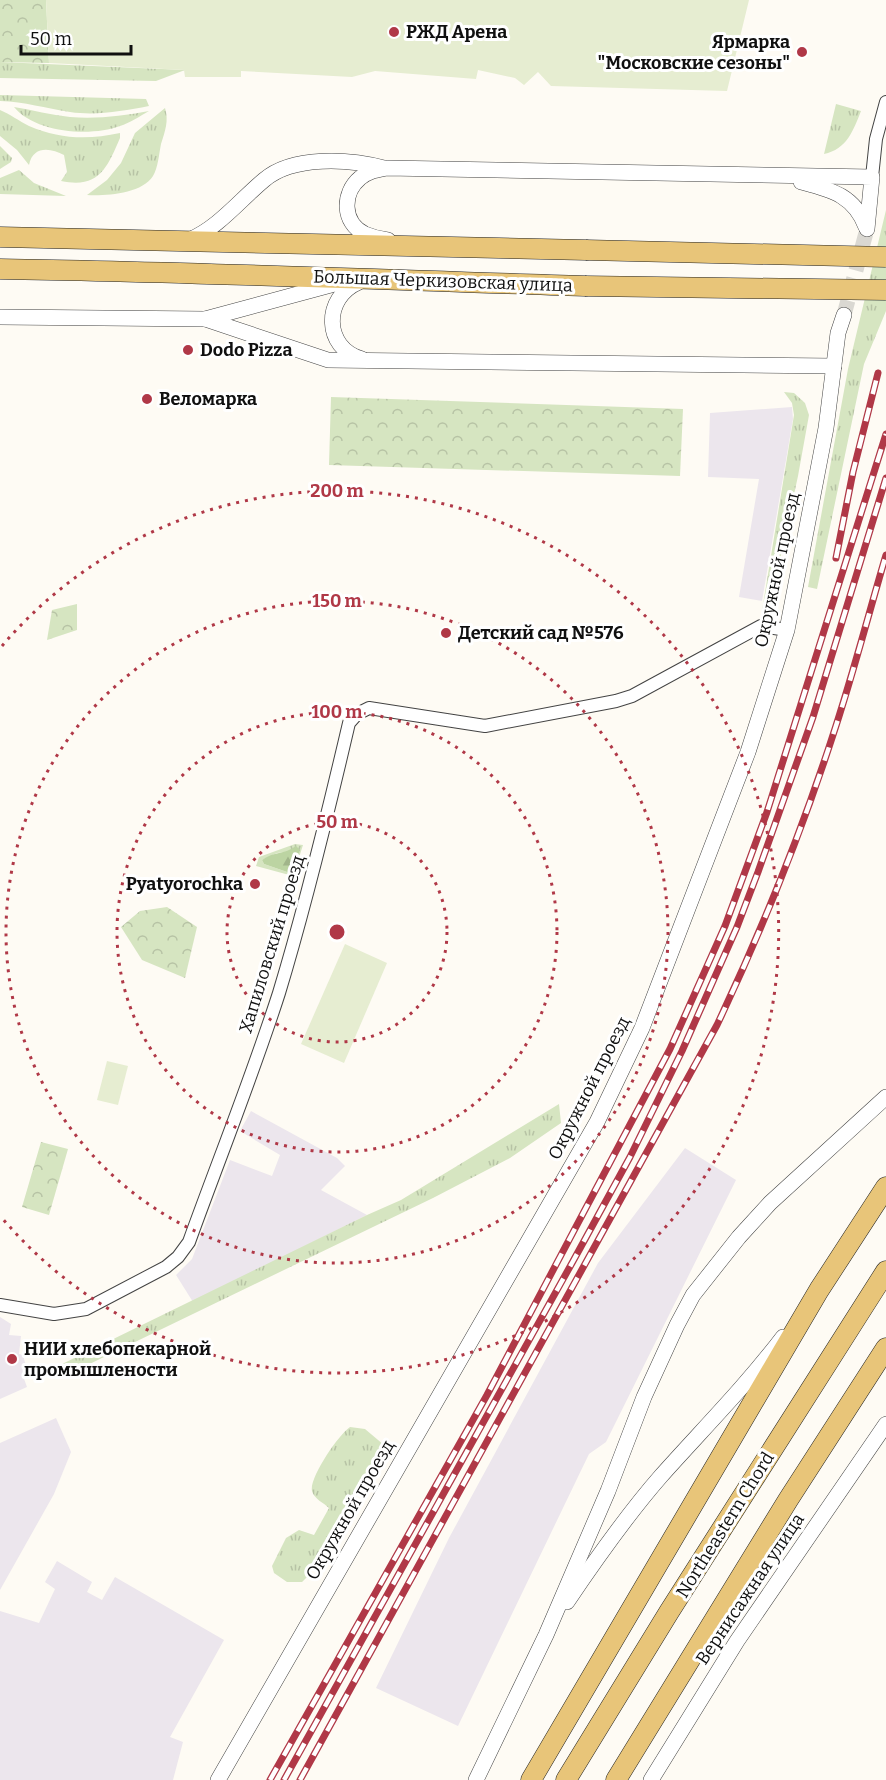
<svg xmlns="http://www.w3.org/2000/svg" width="886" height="1780" viewBox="0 0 886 1780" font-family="Bitter,serif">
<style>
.industrial{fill:#ece6ed}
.grass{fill:url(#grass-tufts);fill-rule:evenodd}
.forest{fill:url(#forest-firs)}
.park{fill:url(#park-crowns)}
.pitch{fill:#e6edd1}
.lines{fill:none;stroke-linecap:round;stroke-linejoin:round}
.tertiary-tunnel{stroke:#dad8d2;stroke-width:15;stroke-dasharray:15 8;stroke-linecap:butt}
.minor-casing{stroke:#434343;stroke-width:14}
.tertiary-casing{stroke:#434343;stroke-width:16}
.primary-casing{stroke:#212121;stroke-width:21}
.minor{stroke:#fff;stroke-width:12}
.tertiary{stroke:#fff;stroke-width:15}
.primary{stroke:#e8c579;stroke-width:20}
.rail-casing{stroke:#b03847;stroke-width:7}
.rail{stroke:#fff;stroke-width:4.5;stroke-dasharray:14;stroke-linecap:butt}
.primary-bridge-casing{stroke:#212121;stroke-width:21;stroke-linecap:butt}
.primary-bridge{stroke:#e8c579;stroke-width:20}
.ring{fill:none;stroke:#b03847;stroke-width:3;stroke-dasharray:3 6}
.poi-dot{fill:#b03847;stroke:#fff;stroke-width:2}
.labels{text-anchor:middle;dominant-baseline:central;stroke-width:6;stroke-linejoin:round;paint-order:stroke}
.poi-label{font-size:18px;font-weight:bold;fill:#101010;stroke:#fff;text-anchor:start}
.street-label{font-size:18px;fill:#101010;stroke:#fff}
.centre{fill:#b03847;stroke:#fff;stroke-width:3}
.ring-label{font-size:18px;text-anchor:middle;font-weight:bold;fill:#b03847;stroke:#fff;stroke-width:6;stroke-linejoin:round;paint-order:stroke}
</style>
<defs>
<pattern id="grass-tufts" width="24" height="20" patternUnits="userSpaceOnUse" patternTransform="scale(1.5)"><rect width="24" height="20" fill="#d6e5c1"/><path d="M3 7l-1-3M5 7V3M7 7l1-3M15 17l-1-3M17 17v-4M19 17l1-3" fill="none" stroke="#b7c3a5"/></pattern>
<pattern id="forest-firs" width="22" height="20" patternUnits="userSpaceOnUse" patternTransform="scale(1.5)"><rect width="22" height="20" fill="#bcd4a2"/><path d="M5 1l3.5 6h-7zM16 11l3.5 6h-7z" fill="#a1b58a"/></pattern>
<pattern id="park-crowns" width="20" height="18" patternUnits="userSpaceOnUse" patternTransform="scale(1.5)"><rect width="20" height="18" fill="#d6e5c1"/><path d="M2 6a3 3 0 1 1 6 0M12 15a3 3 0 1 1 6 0" fill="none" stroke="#b7c3a5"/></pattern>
</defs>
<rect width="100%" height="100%" fill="#fefbf4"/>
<g class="industrial">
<polygon points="792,407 793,419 762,601 739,597 759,479 708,477 710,413"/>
<polygon points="251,1111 337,1158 345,1166 321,1190 367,1215 193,1302 176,1275 192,1259 230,1160 272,1176 280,1155 240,1131"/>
<polygon points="685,1148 736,1180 606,1442 589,1454 458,1726 376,1688 449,1538 598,1263"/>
<polygon points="0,1317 11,1324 9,1335 21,1336 19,1354 23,1355 28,1374 23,1376 27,1387 0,1399"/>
<polygon points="56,1418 71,1452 54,1494 0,1590 0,1443"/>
<polygon points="57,1561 92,1582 87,1592 102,1600 115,1577 224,1640 170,1737 183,1742 173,1780 0,1780 0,1611 39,1623 55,1589 45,1582"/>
</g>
<g class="grass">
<polygon points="0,62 185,70 156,81 0,78"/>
<path d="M0,95L146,99L149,106C123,111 96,116 70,112C45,108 25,102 0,101Z"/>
<path d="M836,104L861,111C853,131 847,149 824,154Z"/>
<path d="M14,107C33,110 51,115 70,117C97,119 123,116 149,111C140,116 130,123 120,126C91,137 35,133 14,107Z"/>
<path d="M165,108C169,121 165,131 161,144C159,154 158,168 153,176C142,194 105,196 87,195L107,180L121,163L135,133Z"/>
<path d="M0,110C10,114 19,121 29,126C59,139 88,140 120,133V138C107,168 99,189 61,181L67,172L64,155C51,148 33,145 29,165L17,150L0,136Z"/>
<polygon points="0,146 12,158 11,162 0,169"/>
<polygon points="19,170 34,183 66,196 0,194 0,178"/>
<polygon points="886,210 886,311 864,364 817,589 808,587 848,369"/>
<polygon points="784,392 794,393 805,403 809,415 798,476 770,606 762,611 794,415 792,403"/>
<path d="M295,844L303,845L293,876L256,866L259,857ZM299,850L295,867L290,873L264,864L262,860L277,853Z"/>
<polygon points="559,1104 561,1123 510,1158 433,1198 73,1372 56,1367 367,1215 401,1200"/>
<path d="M350,1427L365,1429L384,1445V1452L309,1575L302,1582H287L274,1573L272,1566L286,1538L299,1530L314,1535L329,1508C324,1503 314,1499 312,1491C309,1478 339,1434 350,1427Z"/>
</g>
<path class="forest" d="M296,846L300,850L295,867L290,873L264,864L262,860C274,851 284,855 296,846Z"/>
<g class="park">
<polygon points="0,0 46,0 49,63 0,62"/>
<polygon points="331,397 683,409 680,476 329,465"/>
<polygon points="77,604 77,630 47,640 52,610"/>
<polygon points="167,907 197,927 185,978 142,960 121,927 140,911"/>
<polygon points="41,1142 68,1149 49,1215 22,1207"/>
</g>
<g class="pitch">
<polygon points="46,0 749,0 727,91 551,86 538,72 524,85 515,78 478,70 476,79 375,71 352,77 241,71 241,77 185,77 184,70 49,63"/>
<polygon points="345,944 387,963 344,1063 301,1044"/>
<polygon points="107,1061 128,1066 118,1105 97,1100"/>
</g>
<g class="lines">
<polyline class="tertiary-tunnel" points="844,315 867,229"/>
<g class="minor-casing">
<g id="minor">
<polyline points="872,177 876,139 886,102"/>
<path d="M0,1305L54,1314L86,1309L166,1267L178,1257L189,1242C219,1159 252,1077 279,993C306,904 328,813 349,723L357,714L369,708L485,726L616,701L632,696L761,626L787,630"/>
</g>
</g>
<g class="tertiary-casing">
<g id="tertiary">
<path d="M801,182C831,190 854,195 866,227"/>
<path d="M189,240C218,228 240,200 264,180C293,155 350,159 384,168"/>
<path d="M388,240C380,239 372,237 365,234C342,223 342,193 360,178C368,171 377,170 387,168L872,177L867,229"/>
<path d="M359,282C323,297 323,348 362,359"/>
<polyline points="0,317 205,319 342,282"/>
<polyline points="205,319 328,360 834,366"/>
<path d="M567,1602C596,1559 626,1516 661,1476C702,1430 745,1387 783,1337"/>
<polyline points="218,1780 597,1122 642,1028 748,752 787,630 826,428 838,333 844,315"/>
<polyline points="476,1780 546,1635 608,1491 644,1397 677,1325 693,1295 739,1237 770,1203 886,1097"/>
<polyline points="651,1780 737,1641 886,1424"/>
</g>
</g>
<g class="primary-casing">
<g id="primary">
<polyline points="0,237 586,250"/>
<path d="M0,269C195,272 390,280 585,286"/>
<polyline points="531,1780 819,1290 886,1187"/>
<polyline points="566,1780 669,1612 886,1271"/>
<polyline points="616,1780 788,1500 886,1348"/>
</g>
</g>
<use href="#minor" class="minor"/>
<use href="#tertiary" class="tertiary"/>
<use href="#primary" class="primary"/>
<g class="rail-casing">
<g id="rail">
<polyline points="836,558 853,472 878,373"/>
<polyline points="270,1780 487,1395 670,1049 725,926 767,812 886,434"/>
<polyline points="284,1780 572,1263 630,1157 682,1051 737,927 758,872 813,717 886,478"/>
<path d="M300,1780L717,1025C761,932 800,836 832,738C852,678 868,616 886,555"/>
</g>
</g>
<use href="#rail" class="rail"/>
<g class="primary-bridge-casing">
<g id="primary-bridge">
<polyline points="586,250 886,257"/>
<polyline points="585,286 886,290"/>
</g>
</g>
<use href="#primary-bridge" class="primary-bridge"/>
</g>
<g class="ring">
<circle cx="337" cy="932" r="110"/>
<circle cx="337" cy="932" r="220"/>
<circle cx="337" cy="932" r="331"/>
<path d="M2 646A441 441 0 1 1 2 1218"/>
</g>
<g class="poi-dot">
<circle cx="394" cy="32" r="6"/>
<circle cx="802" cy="52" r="6"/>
<circle cx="188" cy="350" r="6"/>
<circle cx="147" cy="399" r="6"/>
<circle cx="446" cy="633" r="6"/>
<circle cx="255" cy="884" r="6"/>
<circle cx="12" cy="1359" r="6"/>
</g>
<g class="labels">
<g class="poi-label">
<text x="406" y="32">РЖД Арена</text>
<text x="790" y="42" text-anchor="end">Ярмарка<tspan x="790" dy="21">"Московские сезоны"</tspan></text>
<text x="200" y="350">Dodo Pizza</text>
<text x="159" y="399">Веломарка</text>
<text x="458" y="633">Детский сад №576</text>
<text x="243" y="884" text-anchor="end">Pyatyorochka</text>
<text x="24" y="1349">НИИ хлебопекарной<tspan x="24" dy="21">промышлености</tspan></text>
</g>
<g class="street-label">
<text transform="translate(443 281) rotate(2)">Большая Черкизовская улица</text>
<text transform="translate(777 570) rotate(-78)">Окружной проезд</text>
<text transform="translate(272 944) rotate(-73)">Хапиловский проезд</text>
<text transform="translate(589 1088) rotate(-63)">Окружной проезд</text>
<text transform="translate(350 1510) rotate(-60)">Окружной проезд</text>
<text transform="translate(725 1525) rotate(-58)">Northeastern Chord</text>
<text transform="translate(750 1589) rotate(-56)">Вернисажная улица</text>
</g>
</g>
<circle cx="337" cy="932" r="9" class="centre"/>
<g class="ring-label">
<text x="337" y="497">200 m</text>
<text x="337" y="607">150 m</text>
<text x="337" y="718">100 m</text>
<text x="337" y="828">50 m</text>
</g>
<path d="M21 45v9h110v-9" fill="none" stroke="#101010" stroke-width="3"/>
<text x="30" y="45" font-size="18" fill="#101010" stroke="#ffffff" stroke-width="4.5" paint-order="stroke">50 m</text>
</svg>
